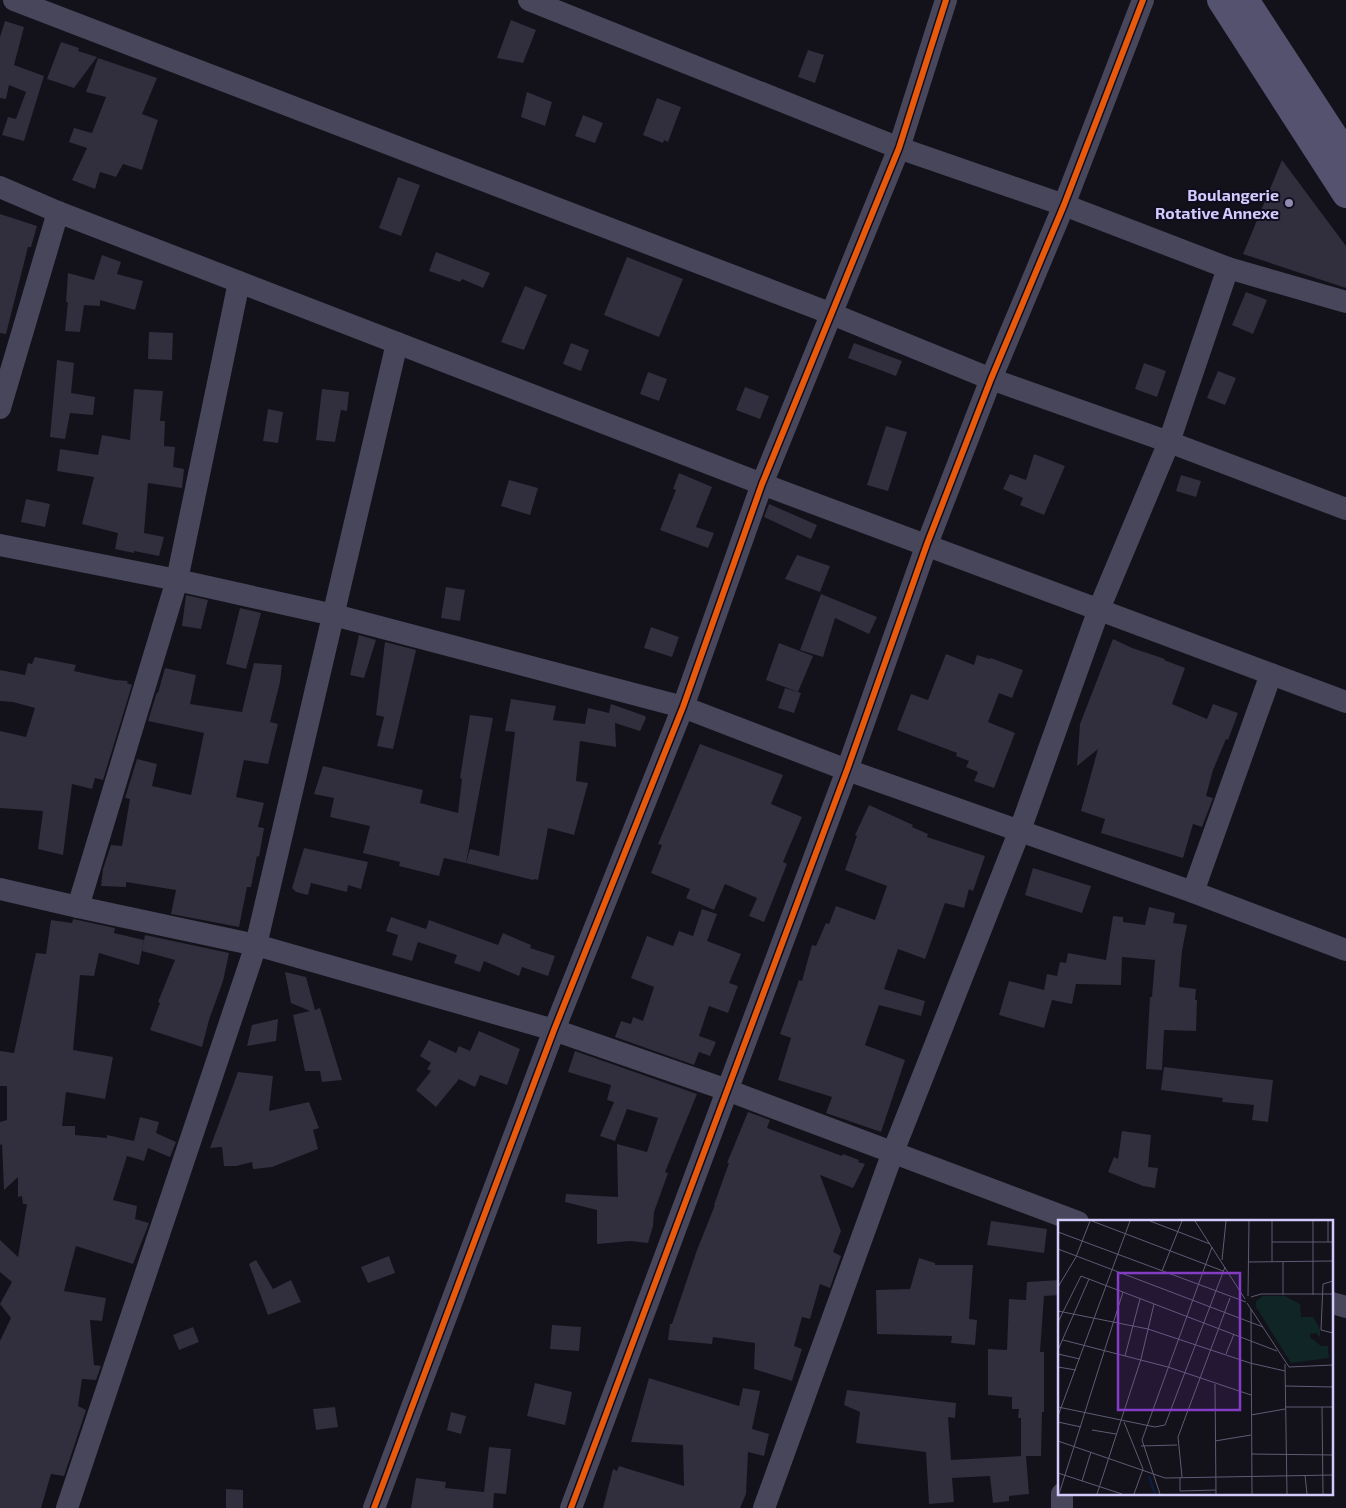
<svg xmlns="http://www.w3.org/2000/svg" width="1346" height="1508" viewBox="0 0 1346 1508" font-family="'Exo 2',sans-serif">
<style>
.building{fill:#312e3d}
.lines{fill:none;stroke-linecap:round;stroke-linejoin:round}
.minor{stroke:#47465b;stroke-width:22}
.secondary{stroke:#54526e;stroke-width:28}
.cycleway-casing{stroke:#100d1e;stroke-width:9}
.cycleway{stroke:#e8590c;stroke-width:6}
.poi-dot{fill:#8f8aae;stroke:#100d1e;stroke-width:2}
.labels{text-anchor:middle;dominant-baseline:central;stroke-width:4;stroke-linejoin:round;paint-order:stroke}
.poi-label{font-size:16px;font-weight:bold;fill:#d2cbfe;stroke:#100d1e;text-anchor:end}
.inset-river{fill:none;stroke:#0d1c3b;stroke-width:2.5}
.inset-road{fill:none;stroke:#5f5b75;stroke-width:1}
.view{fill:#843cc5;fill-opacity:0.15;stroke:#843cc5;stroke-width:2.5}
.inset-edge{fill:none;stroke:#d2cbfe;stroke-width:2.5}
</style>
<rect width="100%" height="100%" fill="#13111a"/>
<g class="building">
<polygon points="511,20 536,30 523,63 497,58"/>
<polygon points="5,21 24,27 14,65 44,76 24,141 2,135 8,117 16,119 26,92 9,85 6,99 0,98 0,37"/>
<polygon points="61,42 79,48 78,51 97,57 74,88 47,79"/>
<polygon points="808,50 824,55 815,83 798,77"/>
<polygon points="98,58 157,78 142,114 158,120 142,170 123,164 116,177 100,172 95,189 72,180 87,148 69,142 74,128 92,133 106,97 86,92"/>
<polygon points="527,92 552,102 545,126 521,117"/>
<polygon points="657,98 681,107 668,142 664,140 663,143 643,135"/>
<polygon points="583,115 603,123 595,143 575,136"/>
<polygon points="1282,160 1346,246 1346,288 1243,254"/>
<polygon points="398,177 420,185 401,236 379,228"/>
<polygon points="0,214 37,226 31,247 28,247 6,334 0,333"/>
<polygon points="436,252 490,273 483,288 462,279 460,282 429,271"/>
<polygon points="102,255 121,262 117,274 143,281 135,310 100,300 100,306 84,305 80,332 65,331 68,302 66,302 68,273 94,280"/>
<polygon points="627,257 683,279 659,337 604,315"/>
<polygon points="525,286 547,295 524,350 501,342"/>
<polygon points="1246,292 1267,300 1253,334 1232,325"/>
<polygon points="149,332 173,333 172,360 148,359"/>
<polygon points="571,343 589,350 581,371 563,364"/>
<polygon points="854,343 902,361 896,376 848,358"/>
<polygon points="57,360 74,363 71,393 95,397 93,415 70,413 65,439 50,437"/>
<polygon points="1144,363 1166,371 1157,397 1135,389"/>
<polygon points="1218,371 1236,378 1225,405 1207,398"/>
<polygon points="648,372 667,379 659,401 640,394"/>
<polygon points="745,387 769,396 760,419 736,410"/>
<polygon points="134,389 163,391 160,421 165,421 164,446 175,447 173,467 184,469 182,488 148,483 144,533 164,537 159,556 134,551 134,553 115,549 118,533 82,524 94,477 57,471 60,449 98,455 102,435 130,440"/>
<polygon points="322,389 349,392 347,411 341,410 335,442 316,440"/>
<polygon points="268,409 283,412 278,443 263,441"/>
<polygon points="886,426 907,432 888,491 867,485"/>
<polygon points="1034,454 1065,466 1044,515 1020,505 1023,498 1003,489 1010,474 1026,480"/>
<polygon points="679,473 712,487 696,527 714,533 708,548 660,530 676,490 673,489"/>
<polygon points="1181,475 1201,481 1196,497 1176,491"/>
<polygon points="509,480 538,488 530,515 501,506"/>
<polygon points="26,499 50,504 45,527 21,522"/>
<polygon points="769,504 817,525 811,539 764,517"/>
<polygon points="797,555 830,566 820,592 785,579"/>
<polygon points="446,587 465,590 460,621 441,618"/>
<polygon points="821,594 877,617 869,634 835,618 823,657 800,650"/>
<polygon points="186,595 208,600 201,629 182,626"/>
<polygon points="240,608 261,613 246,669 226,664"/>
<polygon points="651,627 679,637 672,657 644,648"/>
<polygon points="359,635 376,640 364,678 350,675"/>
<polygon points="1113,639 1132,648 1165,659 1164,660 1185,668 1172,704 1207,719 1213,704 1238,713 1228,740 1226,739 1213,770 1206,796 1213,798 1202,827 1193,824 1183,858 1101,833 1105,819 1081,811 1098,749 1077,766 1080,724"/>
<polygon points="385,642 416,650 393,749 377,746 384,717 376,715"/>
<polygon points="779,643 813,656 798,692 766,680"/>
<polygon points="946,654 974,665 977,655 990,659 991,658 1023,670 1012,698 999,693 988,722 1015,733 994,788 974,781 978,772 966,767 969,761 956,756 957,753 897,730 911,694 928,700"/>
<polygon points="35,657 76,665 74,671 115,680 128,681 127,683 132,685 103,780 95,778 92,789 72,784 63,855 38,849 43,811 0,808 0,731 26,737 35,708 13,702 0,701 0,670 25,675 28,663 32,664"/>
<polygon points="254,663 282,665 280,682 270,722 278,724 268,764 244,760 236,797 264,803 258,827 264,828 259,857 257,856 251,887 247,887 239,927 171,914 176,890 126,882 126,887 101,886 103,869 111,845 122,846 130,799 125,798 137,759 157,764 152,786 191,795 204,733 148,721 157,692 158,693 165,668 196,675 190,704 242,712"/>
<polygon points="785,688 801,693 794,713 778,708"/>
<polygon points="511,699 556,706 553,720 585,724 588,708 609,713 611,704 645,716 646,718 640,731 615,723 616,747 580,741 576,781 588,783 574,835 548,828 538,880 534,879 533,880 466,863 470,849 499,856 515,732 505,731"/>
<polygon points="470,715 493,718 466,863 444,858 439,876 399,866 400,862 363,853 370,826 330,817 334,798 314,794 323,766 423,790 420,803 458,813 462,779 460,778"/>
<polygon points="700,744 783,775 771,804 802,817 783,862 787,864 764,922 749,916 757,898 725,884 714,910 686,898 690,889 651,873 662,845 658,844"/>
<polygon points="869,805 913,825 912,827 928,834 927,837 985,856 973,891 969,889 964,908 945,903 925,959 898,949 884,989 925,1001 921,1016 879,1005 865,1045 905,1060 881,1132 826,1113 832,1097 778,1080 791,1038 780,1034 799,980 802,981 812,945 816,946 826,923 829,924 836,906 875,920 887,886 845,870 857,836 855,835"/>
<polygon points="304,848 368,862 361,889 348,885 347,892 311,883 308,895 296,892 292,888"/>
<polygon points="1033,868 1091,886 1082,913 1025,895"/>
<polygon points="1149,907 1175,913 1173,923 1187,925 1182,951 1179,987 1196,989 1195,1000 1197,1000 1196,1031 1164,1030 1162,1070 1146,1069 1150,997 1152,997 1155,960 1122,957 1121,985 1076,984 1072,1004 1052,1000 1044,1028 999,1015 1009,981 1044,990 1047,974 1057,976 1060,962 1066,963 1068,953 1106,960 1113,916 1123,917 1123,922 1145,925"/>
<polygon points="702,909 717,914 707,941 741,954 729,983 738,986 728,1013 709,1006 699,1036 716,1042 710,1056 699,1052 694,1065 615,1037 621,1021 631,1024 633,1017 643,1021 654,987 631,978 647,936 673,946 679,931 693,936"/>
<polygon points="391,917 426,929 429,920 498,945 503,933 531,945 530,948 555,956 548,976 522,967 519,976 484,961 480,972 454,963 457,955 418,942 412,961 392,955 398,935 386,931"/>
<polygon points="73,919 115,928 114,933 144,940 139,965 99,953 94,976 80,975 73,1050 113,1057 105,1099 66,1092 62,1126 75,1126 75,1135 107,1138 107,1135 134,1141 140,1117 159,1122 156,1133 176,1142 170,1157 148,1148 144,1161 127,1156 113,1200 137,1206 135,1219 149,1223 133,1264 76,1246 64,1291 106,1298 102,1321 90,1320 94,1365 101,1366 96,1380 82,1379 78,1406 86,1410 64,1476 51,1474 41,1508 0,1508 0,1341 11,1318 0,1304 12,1282 0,1272 0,1240 18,1257 27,1204 23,1204 22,1196 18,1197 18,1177 4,1190 2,1144 0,1145 0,1122 7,1120 7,1086 0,1086 0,1051 14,1053 36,953 46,954 51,920 72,923"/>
<polygon points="145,935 229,953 223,981 209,1020 202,1047 150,1030 160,1003 158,1002 175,960 142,951"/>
<polygon points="285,972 306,977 315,1010 320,1008 342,1080 322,1082 320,1071 305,1071 293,1015 310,1011 291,1003"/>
<polygon points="278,1019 276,1041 247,1046 252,1025"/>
<polygon points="479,1031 520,1049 507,1085 480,1075 475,1087 459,1079 436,1107 416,1090 431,1071 427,1069 431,1063 420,1056 429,1040 456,1053 459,1046 470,1051"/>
<polygon points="575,1051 697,1094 665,1172 668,1173 654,1212 653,1226 648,1243 630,1241 597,1244 597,1210 565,1202 566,1194 618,1197 617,1144 647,1152 658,1118 627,1109 615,1141 600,1136 614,1102 607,1100 611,1085 568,1072"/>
<polygon points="1164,1067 1273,1080 1268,1122 1252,1120 1254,1105 1222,1102 1223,1098 1161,1090"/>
<polygon points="238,1072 273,1076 269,1111 309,1102 319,1128 313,1130 318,1149 272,1167 253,1169 252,1162 236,1166 224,1166 222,1147 210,1148"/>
<polygon points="748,1112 770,1120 767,1128 842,1156 843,1154 859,1160 858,1162 865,1164 853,1188 820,1175 841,1231 833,1252 841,1256 830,1288 820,1284 810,1319 802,1317 794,1346 802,1349 792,1381 754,1369 755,1343 713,1337 712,1344 668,1340 670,1324 672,1324 697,1250 715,1205 714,1205 729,1163 727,1163"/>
<polygon points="1122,1131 1151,1135 1148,1167 1158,1168 1155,1188 1143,1186 1108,1172 1114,1157 1118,1159"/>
<polygon points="991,1221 1047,1229 1044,1253 987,1245"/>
<polygon points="389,1256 395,1273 368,1283 361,1267"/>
<polygon points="919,1258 935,1263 935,1265 973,1265 969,1319 977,1320 975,1345 951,1343 952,1336 877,1334 876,1290 910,1289"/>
<polygon points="256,1260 273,1289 291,1280 301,1302 268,1315 249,1264"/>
<polygon points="1060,1280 1060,1295 1044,1296 1040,1352 1044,1352 1044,1412 1042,1412 1041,1456 1026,1456 1029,1494 1009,1496 1009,1501 993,1503 990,1476 952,1478 954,1502 929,1504 926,1452 856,1443 860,1412 844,1405 847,1390 956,1403 955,1418 948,1417 951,1460 1021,1456 1021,1418 1018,1418 1019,1409 1012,1409 1012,1397 988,1395 988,1349 1007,1350 1009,1299 1026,1300 1027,1282"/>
<polygon points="552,1325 581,1327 579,1351 550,1349"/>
<polygon points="193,1327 199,1342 179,1350 173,1335"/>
<polygon points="649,1378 739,1406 743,1388 760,1391 752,1429 769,1434 764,1456 748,1452 746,1494 740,1508 603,1508 613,1469 617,1471 619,1466 684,1486 683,1445 631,1442"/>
<polygon points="535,1383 572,1392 565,1425 527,1416"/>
<polygon points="335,1407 338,1427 316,1430 313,1409"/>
<polygon points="451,1412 466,1416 461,1434 447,1430"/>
<polygon points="489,1447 511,1449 506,1494 494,1493 493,1508 411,1508 416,1478 446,1482 445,1488 484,1492"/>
<polygon points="226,1489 243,1490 243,1508 226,1508"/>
</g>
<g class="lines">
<g class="minor">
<polyline points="14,0 832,314 991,379 1169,442 1346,509"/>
<polyline points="529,0 899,148 1064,205 1228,268 1346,302"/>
<polyline points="0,187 58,212 762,484 1346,702"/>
<polyline points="0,408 58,212"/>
<polyline points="0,545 177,580 334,615 683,707 847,770 1193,892 1346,950"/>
<polyline points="0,889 78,907 256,945 554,1030 727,1090 1078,1222"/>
<polyline points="1193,892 1271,674"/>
<polyline points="78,907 177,580 239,282"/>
<polyline points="1332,1303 1346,1307"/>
<polyline points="1062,1494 1062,1508"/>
<polyline points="67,1508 256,945 397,343"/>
<polyline points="374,1508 554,1030 683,707 762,484 899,148 946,0"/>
<polyline points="571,1508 847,770 927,544 991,379 1064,205 1143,0"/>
<polyline points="764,1508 893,1152 1020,830 1099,609 1169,442 1228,268"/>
</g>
<g class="secondary">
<polyline points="1221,0 1346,194"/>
<polyline points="1245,0 1346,155"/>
</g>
<g class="cycleway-casing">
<g id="cycleway">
<polyline points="374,1508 554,1030 683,707 762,484 899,148 946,0"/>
<polyline points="571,1508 847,770 927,544 991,379 1064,205 1143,0"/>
</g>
</g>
<use href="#cycleway" class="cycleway"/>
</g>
<circle class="poi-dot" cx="1289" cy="203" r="5"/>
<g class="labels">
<g class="poi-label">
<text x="1279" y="194">Boulangerie<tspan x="1279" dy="18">Rotative Annexe</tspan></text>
</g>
</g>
<g transform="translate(1058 1220)">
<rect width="275" height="275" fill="#13111a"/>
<path d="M205,76H227L242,84L243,97H255L262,109V117L258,113L252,114V117L263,126H270L271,138L233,143L198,87V81Z" fill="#102526"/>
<path class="inset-river" d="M91,256L97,274"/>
<path class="inset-road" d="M34,1L165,51M92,1L152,24M137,1L187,79M0,12L188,82M214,22H275M270,22V1M0,29L205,107M164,40L168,1M191,42L275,41M214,42V1M104,51L124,1M275,61L265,64L263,110L275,113M0,67L18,37L32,1M225,75V42M255,75V1M190,76L191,1M193,77L203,74H275M189,83L231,147L275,145M193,89L194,274M0,91L90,109L192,143L227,151M0,102L23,56L219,131M5,120L110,147L193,175M0,130L31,59M0,134L22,139M168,134L176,114M67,136L82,79M227,144L229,274M0,147L18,150M157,164L158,274M227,166L275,167M0,187L97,207L107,205L167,47M227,187H275M264,187L265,274M193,195L227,189M0,196L72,1M0,202L23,207M66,202L85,249L76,274M34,210L58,214M0,221L107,258L275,255M157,221L193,215M83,226L119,225M193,234L275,235M0,253L64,274M247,255L249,274M122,257V271L158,270M124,257L120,217L172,78M24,261L33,232M1,274L65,72M39,274L83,139L96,84M102,274L84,220L154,27"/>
<path class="view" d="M60,53H182V190H60Z"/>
<rect width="275" height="275" class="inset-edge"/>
</g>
</svg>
